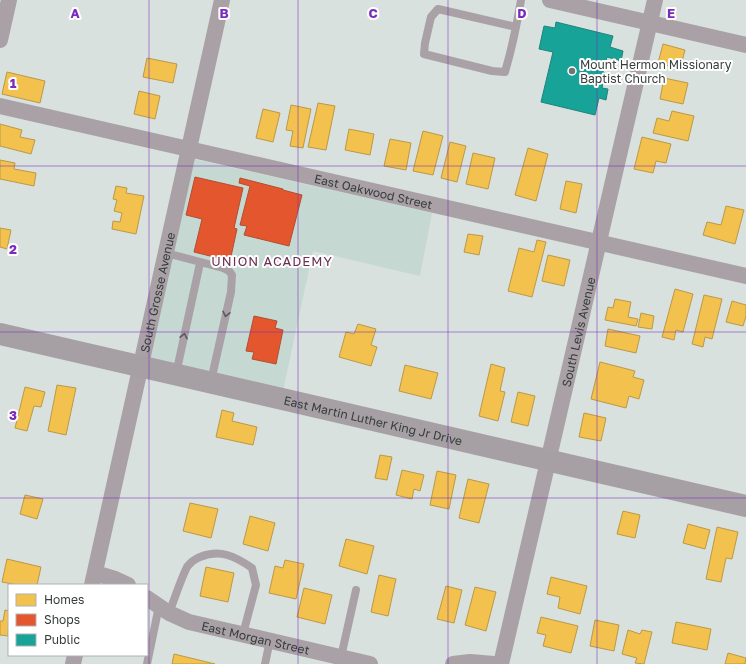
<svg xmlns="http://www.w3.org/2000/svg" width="746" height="664" viewBox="0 0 746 664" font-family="'Golos Text',sans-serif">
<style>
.built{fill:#c6d8d2}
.homes{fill:#f2c14e;stroke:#ba9948}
.shops{fill:#e4572e;stroke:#b04f32}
.public{fill:#17a398;stroke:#20847c}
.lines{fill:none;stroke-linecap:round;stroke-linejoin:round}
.lane{stroke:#a9a1a6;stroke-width:8}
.street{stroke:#a9a1a6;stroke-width:16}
.secondary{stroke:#a6a0a4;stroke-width:22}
.oneway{stroke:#585b5b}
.grid{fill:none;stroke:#7b2cbf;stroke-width:1;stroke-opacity:0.55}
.poi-dot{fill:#6f7674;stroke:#fff;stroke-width:1.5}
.labels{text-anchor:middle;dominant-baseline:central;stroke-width:4;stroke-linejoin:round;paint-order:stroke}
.poi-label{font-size:12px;fill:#363d3b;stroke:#fff;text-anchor:start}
.street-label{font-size:12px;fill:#363d3b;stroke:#fff}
.neighbourhood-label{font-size:13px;letter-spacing:1px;fill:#6c2e53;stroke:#fff}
.grid-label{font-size:13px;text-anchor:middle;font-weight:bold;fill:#7b2cbf;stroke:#fff;stroke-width:4;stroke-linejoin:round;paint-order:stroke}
</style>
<rect width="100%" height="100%" fill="#d8e1de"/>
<polygon class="built" points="194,159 432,213 420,276 313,251 283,391 150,359"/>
<g class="homes">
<polygon points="663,44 685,50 680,69 658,63"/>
<polygon points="147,58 177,64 173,83 143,77"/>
<polygon points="7,72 45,81 40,103 2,94"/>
<polygon points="664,78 688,83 683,104 660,99"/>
<polygon points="139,91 160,96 155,119 134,114"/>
<polygon points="318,103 335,106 326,150 308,147"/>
<polygon points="291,105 311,109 303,148 290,146 293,131 286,130"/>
<polygon points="263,109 280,113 273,142 256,138"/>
<polygon points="672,111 694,116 688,141 653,133 657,118 669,121"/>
<polygon points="0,124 22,130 20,137 35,140 31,154 0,146"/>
<polygon points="349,129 374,134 370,155 345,150"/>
<polygon points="423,131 443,136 433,175 413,171"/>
<polygon points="642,137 671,144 666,163 656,161 653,173 634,169"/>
<polygon points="390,139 411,143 406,170 384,166"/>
<polygon points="450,142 466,146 457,182 441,178"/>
<polygon points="528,148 548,154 536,201 515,195"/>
<polygon points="473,153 495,158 488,189 466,184"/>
<polygon points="0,160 15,163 14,169 36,173 34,186 0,179"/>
<polygon points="566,181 582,184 576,213 560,209"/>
<polygon points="116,186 127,188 126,193 144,196 136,234 112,229 113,221 120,222 122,213 114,211 117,200 113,199"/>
<polygon points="726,206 744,210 735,244 703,235 707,222 721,225"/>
<polygon points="0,228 11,230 7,249 0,247"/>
<polygon points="468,234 483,236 479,255 464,252"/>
<polygon points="537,240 546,242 532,297 508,291 519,248 534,252"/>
<polygon points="548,255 570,260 564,286 542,281"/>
<polygon points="675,289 693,294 683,332 676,330 674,340 662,337"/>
<polygon points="704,295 722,299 712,339 705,337 703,347 692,344"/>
<polygon points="615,299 631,302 628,317 638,319 636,326 605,320 608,307 613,308"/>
<polygon points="732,301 746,305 746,316 743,326 726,322"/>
<polygon points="641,313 654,316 652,329 638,327"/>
<polygon points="358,324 376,329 371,345 377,347 371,366 339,357 346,332 354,334"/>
<polygon points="608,329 640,336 636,353 605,346"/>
<polygon points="600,362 635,371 633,377 644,380 639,399 629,396 626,408 591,399"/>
<polygon points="491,364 505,368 500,391 505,392 498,421 479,416"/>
<polygon points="405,365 438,373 431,399 399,391"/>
<polygon points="57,385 76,388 66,435 48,431"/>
<polygon points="25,387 45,392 41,407 34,406 27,431 15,428"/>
<polygon points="518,392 535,396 528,426 511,422"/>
<polygon points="222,410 234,413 232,421 257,427 253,445 216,437"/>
<polygon points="584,413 606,418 601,441 579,437"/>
<polygon points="380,455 392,457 387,480 375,478"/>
<polygon points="402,470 424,475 420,491 414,489 412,499 396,495"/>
<polygon points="437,471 456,475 449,509 430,505"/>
<polygon points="468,479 489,484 479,523 459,518"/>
<polygon points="25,495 43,499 37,519 20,514"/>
<polygon points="190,503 218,509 211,538 183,531"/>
<polygon points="623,511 640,515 635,538 617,534"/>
<polygon points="250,516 275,523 268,551 243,544"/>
<polygon points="688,524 710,530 705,549 683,543"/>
<polygon points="717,527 738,532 732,559 726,558 721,582 706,579"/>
<polygon points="346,539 374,546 367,574 339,566"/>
<polygon points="7,559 41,567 37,585 18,585 2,582"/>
<polygon points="285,560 304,564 296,599 269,593 275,566 283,568"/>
<polygon points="206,567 234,573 228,602 200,596"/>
<polygon points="379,575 396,579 388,616 371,612"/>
<polygon points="551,577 587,586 580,614 558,608 560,597 547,594"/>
<polygon points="446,586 462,590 454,623 437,619"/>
<polygon points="475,587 496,592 486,631 465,625"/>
<polygon points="304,588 332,595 325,624 297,617"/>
<polygon points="5,610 9,611 8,636 0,635 0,621 3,621"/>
<polygon points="541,617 578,626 571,653 543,646 546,635 537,633"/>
<polygon points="595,620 619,625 614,651 590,646"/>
<polygon points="676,622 711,629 707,650 672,643"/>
<polygon points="628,630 640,634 642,630 652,632 644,664 635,663 637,658 622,654"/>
<polygon points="728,653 746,658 745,664 725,664"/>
<polygon points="174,654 215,664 172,664"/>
</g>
<g class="shops">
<polygon points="195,177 243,188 234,228 237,229 230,261 194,252 202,219 186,215"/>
<polygon points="240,178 283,189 283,190 302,195 289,246 244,235 247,226 240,225 250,186 239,183"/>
<polygon points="254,316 277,321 275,328 283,330 276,364 252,359 254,352 246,351"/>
</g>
<polygon class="public" points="556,22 613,36 610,47 623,51 621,61 607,57 603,72 605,73 602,88 608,89 606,100 599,98 595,115 541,102 553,52 539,49 544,26 555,28"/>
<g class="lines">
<g class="lane">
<path d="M516,27L438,9L431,17L425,43L424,54L492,71L505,72C512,48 517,24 521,0"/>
<polyline points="166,253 223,268 229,271 232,275 231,292 211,381"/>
<polyline points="176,374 200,263"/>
<path d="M169,613C175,598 180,581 187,567C190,563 195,559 200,557C220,549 235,556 252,568L256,585L243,634"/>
<polyline points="341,657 356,590"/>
<polyline points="147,664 159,606"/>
<polyline points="265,664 270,640"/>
</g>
<g class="street">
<polyline points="550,0 746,45"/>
<polyline points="0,40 9,0"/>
<path id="s1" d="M0,106L746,276"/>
<polyline points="95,573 115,579 128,585"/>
<path id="s2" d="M92,585L222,0"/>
<path id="s3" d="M147,598L169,613L189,622L370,664"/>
<polyline points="73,664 75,655"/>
<polyline points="453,664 470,662 494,664"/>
<path id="s4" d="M501,664L655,0"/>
</g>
<path class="secondary" id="s5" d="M0,334L746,506"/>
</g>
<defs><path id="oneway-chevron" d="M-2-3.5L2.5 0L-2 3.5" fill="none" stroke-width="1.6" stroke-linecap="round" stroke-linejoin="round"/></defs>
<g class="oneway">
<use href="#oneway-chevron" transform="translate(226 314) rotate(103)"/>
<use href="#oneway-chevron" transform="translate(184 336) rotate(-78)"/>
</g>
<path class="grid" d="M149,0V664M298,0V664M448,0V664M597,0V664M0,166H746M0,332H746M0,498H746"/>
<circle class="poi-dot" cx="572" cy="71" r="4"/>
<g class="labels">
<g class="poi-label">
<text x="580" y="64">Mount Hermon Missionary<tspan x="580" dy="14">Baptist Church</tspan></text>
</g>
<g class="street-label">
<text stroke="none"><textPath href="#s1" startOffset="383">East Oakwood Street</textPath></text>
<text stroke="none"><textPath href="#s2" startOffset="300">South Grosse Avenue</textPath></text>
<text stroke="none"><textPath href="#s4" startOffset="341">South Levis Avenue</textPath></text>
<text stroke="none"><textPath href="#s5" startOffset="383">East Martin Luther King Jr Drive</textPath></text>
<text stroke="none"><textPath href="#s3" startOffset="117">East Morgan Street</textPath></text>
</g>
<g class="neighbourhood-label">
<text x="272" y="261">UNION ACADEMY</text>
</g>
</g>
<g class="grid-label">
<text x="75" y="18">A</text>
<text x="224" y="18">B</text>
<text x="373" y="18">C</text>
<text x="522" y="18">D</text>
<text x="671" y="18">E</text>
<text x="13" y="88">1</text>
<text x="13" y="254">2</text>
<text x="13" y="420">3</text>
</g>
<rect x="8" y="584" width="140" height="72" fill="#ffffff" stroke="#afb1b1"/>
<rect x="16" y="594" width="20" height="12" fill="#f2c14e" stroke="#afb1b1"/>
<text x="44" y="604" font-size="12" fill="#363d3b">Homes</text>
<rect x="16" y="614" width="20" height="12" fill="#e4572e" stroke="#afb1b1"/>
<text x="44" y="624" font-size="12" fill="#363d3b">Shops</text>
<rect x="16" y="634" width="20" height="12" fill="#17a398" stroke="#afb1b1"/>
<text x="44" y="644" font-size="12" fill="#363d3b">Public</text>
</svg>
